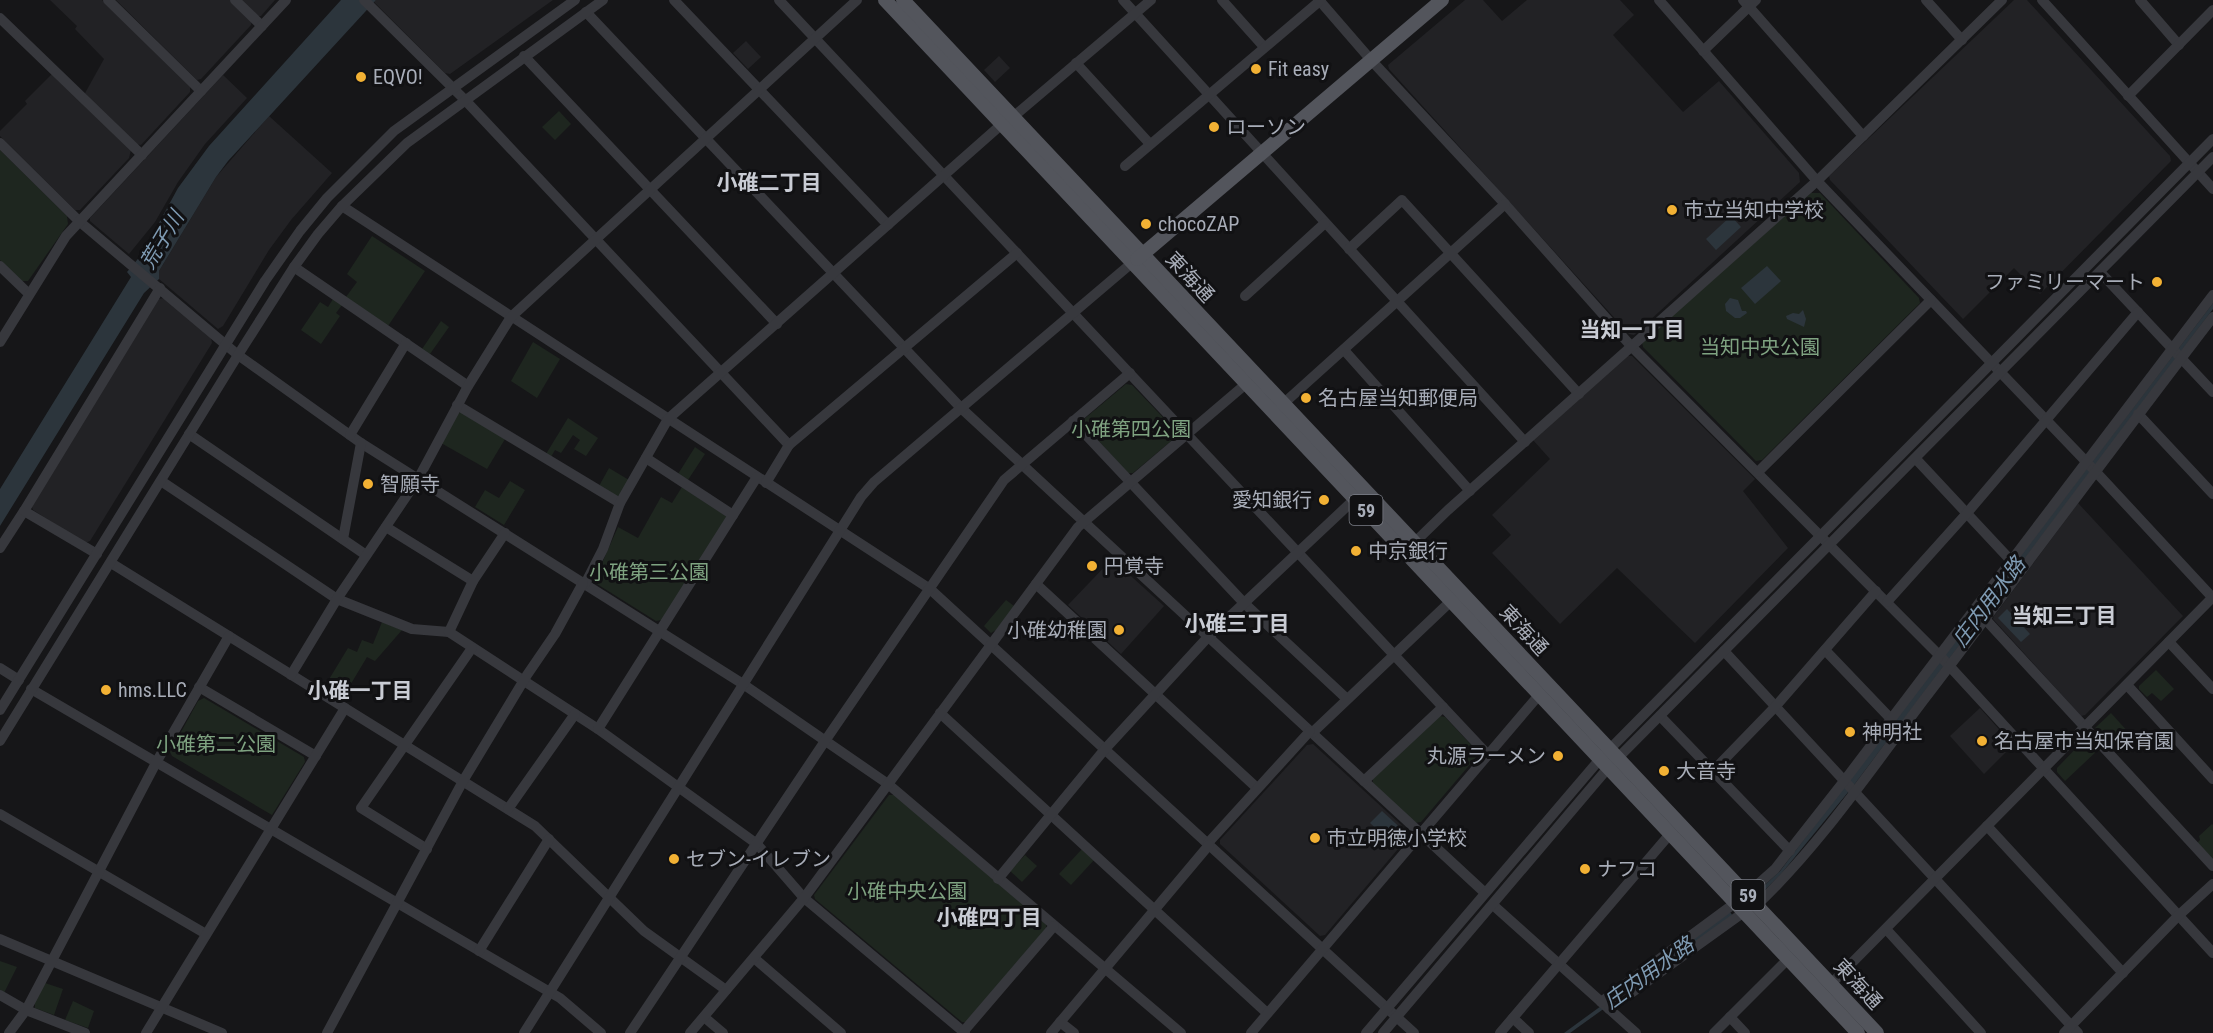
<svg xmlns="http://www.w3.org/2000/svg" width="2213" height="1033" viewBox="0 0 2213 1033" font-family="'Roboto Condensed','Noto Sans JP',sans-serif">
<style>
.built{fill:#222225}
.green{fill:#1e261f}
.water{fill:#2c353c}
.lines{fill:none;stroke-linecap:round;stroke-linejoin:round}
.minor{stroke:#37383d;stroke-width:10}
.major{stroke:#53555c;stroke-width:14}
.poi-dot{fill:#f2b134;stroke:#111113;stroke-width:2}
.labels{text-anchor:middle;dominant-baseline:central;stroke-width:6;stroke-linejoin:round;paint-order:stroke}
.shield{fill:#111113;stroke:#7b7e86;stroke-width:1.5}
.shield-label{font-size:18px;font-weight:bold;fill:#a8adb8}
.poi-label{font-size:20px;fill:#a8adb8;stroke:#111113;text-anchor:start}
.street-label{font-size:20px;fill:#a8adb8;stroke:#111113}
.park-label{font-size:20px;fill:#7fa381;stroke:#111113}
.neighbourhood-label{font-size:21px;font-weight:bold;fill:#c9ccd4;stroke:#111113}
.water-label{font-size:21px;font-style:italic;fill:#7f9bb3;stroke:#111113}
</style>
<rect width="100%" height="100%" fill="#161618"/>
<g class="built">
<polygon points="50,0 102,0 190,87 190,92 141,145 135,144 84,95 104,59 75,29 77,26"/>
<polygon points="116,0 231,0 252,21 251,25 201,79 197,80"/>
<polygon points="240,0 275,0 261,16 257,16"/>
<polygon points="376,0 553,0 450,74 445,73 374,2"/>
<polygon points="1465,0 1483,0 1502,21 1527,0 1620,0 1634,15 1613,35 1683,112 1719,81 1799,173 1800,182 1634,335 1629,334 1389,69 1388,65"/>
<polygon points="2014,0 2027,0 2170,156 2171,161 2040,294 2014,268 1963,319 1830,180 1829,176"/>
<polygon points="746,41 761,57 748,69 733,53"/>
<polygon points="999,56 1010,68 995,82 984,70"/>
<polygon points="53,73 131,150 129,158 80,210 75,210 0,136 0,131 27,104 25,101"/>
<polygon points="223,75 247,98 205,144 178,182 155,222 129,254 90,221 90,218"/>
<polygon points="269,116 332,173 291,220 269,250 223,326 218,329 159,279 159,271 216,177"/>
<polygon points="164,298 211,337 212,343 90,541 85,543 33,510 31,504 158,299"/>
<polygon points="1627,356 1632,356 1755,479 1743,491 1788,548 1695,643 1617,568 1560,624 1492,553 1511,535 1492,515 1550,459 1533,440"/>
<polygon points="2078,503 2183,616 2085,715 2081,716 1993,619 1994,616"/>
<polygon points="1112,559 1164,606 1121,654 1068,605"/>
<polygon points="1980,708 2013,745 1984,774 1950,736"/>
<polygon points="1313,744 1409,832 1409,836 1325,935 1320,936 1220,844 1220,840 1307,745"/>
</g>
<g class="green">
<polygon points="559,111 571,124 555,140 542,127"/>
<polygon points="0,150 67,216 68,224 28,281 21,281 0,260"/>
<polygon points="1811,193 1820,193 1919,298 1920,303 1762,460 1756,461 1643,347 1642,342"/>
<polygon points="372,236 425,271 388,326 346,297 357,282 347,274"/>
<polygon points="333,299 342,305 336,313 340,316 321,344 301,330 320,302 328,307"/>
<polygon points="441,321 449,327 430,354 422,349"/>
<polygon points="533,342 560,359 537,398 511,381"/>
<polygon points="1126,384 1132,385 1177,432 1176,437 1133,473 1128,473 1084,425 1083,420"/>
<polygon points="461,412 505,439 487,469 441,443 457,414"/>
<polygon points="568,418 598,438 586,456 574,449 580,440 573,435 561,453 555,450 551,457 546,454"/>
<polygon points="695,447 705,454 688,480 678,474"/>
<polygon points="609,468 629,480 620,495 616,497 599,486"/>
<polygon points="510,481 525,490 504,525 475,507 485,490 499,498"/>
<polygon points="682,487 726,516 726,518 662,620 656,621 597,584 595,579 618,527 638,538 661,497 672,503"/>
<polygon points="1006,600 1014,606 996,630 991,633 984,626"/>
<polygon points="382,622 402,630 375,661 367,657 346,692 328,681 348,648 357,652 362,640 373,644"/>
<polygon points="2156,670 2174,689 2161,701 2152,693 2147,697 2139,689 2139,686"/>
<polygon points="204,698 304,757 305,762 272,815 172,756 170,752 198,701"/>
<polygon points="2111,713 2129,733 2112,749 2096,731 2095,728"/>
<polygon points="1440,716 1445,717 1477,751 1478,755 1421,822 1415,823 1373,784 1373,779"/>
<polygon points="2086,738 2090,739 2099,749 2065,781 2057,772 2057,768"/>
<polygon points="889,795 895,795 1046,924 1046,929 966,1022 962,1022 815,899 814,895"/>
<polygon points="2212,824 2213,825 2213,859 2197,843 2200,840 2199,836"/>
<polygon points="1082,849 1094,860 1071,885 1059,874"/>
<polygon points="1025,855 1037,866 1022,882 1010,871"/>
<polygon points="0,961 17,967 4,993 0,991"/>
<polygon points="45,983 63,989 54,1015 35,1008 35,1001"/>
<polygon points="73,1001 94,1011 88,1028 65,1020"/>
</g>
<g class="water">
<polygon points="341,0 376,0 228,161 216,177 159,271 159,279 144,293 0,526 0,489 131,277 127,272 142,254 178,188 209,146"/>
<polygon points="1731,216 1741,227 1716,250 1706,239"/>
<polygon points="1767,266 1781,281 1755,304 1741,288"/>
<polygon points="1730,298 1738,300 1742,311 1746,311 1747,313 1740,318 1735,318 1726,311 1725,304"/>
<polygon points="2213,303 2213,309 1854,785 1781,874 1761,894 1758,891 1780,871"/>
<polygon points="1803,310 1806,319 1804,327 1787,319 1786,316 1793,313 1799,314"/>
<polygon points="2007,609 2030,634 2021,642 1998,618"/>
<polygon points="1382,811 1407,834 1396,847 1370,823"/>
<polygon points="1730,912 1733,916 1570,1033 1564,1033"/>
</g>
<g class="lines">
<g class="minor">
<polyline points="108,0 201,91"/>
<polyline points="235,0 262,26"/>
<polyline points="364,0 465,100 789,445"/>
<polyline points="674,0 888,225"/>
<polyline points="779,0 1488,755"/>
<polyline points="1123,0 1525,442"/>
<polyline points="1222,0 1264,47"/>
<polyline points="1319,0 1371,60 1505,204 1631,346 1942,658 2213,953"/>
<polyline points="1659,0 1817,181 2096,472 2213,598"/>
<polyline points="1743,0 1863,136"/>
<polyline points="1926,0 1962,40"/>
<polyline points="2042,0 2213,189"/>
<polyline points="2140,0 2179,45"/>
<polyline points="586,12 961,408 1484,892"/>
<polyline points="0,18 142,155"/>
<polyline points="1703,51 1756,0"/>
<polyline points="524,56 777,324"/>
<polyline points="1076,63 1150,144"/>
<polyline points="2128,96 2213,10"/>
<polyline points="1013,117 1151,0"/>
<polyline points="0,143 80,222 238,355 361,443 743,684 888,784 1181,1033"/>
<polyline points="1125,166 1321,0"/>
<polyline points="342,206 930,589 1414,1033"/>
<polyline points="1349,249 1402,200 1579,394"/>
<polyline points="0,266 29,294"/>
<polyline points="294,267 468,386"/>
<polyline points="2100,272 2213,392"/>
<polyline points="1245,296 1325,223"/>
<polyline points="0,342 66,236 286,0"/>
<polyline points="1344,350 1470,491"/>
<polyline points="1283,404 1505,204"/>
<polyline points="457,405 620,503"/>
<polyline points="2138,414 2213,494"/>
<polyline points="1073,421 1244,603 1347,699"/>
<polyline points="189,434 366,555"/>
<polyline points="350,435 406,343"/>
<polyline points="646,458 733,515"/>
<polyline points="1916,459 2016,566"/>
<polyline points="1758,472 1931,300"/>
<polyline points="161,481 337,599 412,629 449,632"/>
<polyline points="766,483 789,445 1017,253"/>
<polyline points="386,527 473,581"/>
<polyline points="505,533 473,581 449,632 598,729 757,844 804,898 965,1033"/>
<polyline points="343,539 361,443"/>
<polyline points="1415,542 1448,510 1817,181 2002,0"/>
<polyline points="0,548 24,511"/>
<polyline points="97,554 24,511 160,288"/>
<polyline points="111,563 535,826 644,931 726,990"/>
<polyline points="585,584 603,549 620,503 668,419 1002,124"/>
<polyline points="1036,584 1257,788"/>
<polyline points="1887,602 1967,513 2138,312"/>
<polyline points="1986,620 2213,866"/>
<polyline points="2169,642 2213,689"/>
<polyline points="1825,650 1891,719"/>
<polyline points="1724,651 2078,1033"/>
<polyline points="0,668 19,680"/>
<polyline points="291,675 337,599 418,479 468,386 511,317 857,0"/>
<polyline points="2127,685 2213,779"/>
<polyline points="199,687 316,756"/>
<polyline points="31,689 560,998 601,1033"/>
<polyline points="0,710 265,281 300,231 327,198 394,131 575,0"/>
<polyline points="940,713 1267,1013"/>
<polyline points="1660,716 1790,851"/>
<polyline points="598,729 757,477"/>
<polyline points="1312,733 1451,601"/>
<polyline points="0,741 238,355 294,267 318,234 342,206 407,143 603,0"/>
<polyline points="1713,771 1775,707 1876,591"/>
<polyline points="1364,781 1443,707"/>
<polyline points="508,809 575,714"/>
<polyline points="0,814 206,934"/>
<polyline points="1987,826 2123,973"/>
<polyline points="1208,843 1310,731"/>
<polyline points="427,849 361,808 472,648"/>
<polyline points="998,879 1105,749 1208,637 1359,495"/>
<polyline points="1747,894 1775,869 1844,781 2213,295"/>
<polyline points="1493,905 1636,1033"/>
<path d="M1757,905C1821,844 1872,768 1926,697C2022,571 2116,443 2213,317"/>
<polyline points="1886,929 1981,1033"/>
<polyline points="0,939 222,1033"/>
<polyline points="479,951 549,839"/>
<polyline points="754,958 841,1033"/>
<polyline points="1831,984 2213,597"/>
<polyline points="0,995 26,1010 85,1033"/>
<polyline points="1601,1002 1735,903"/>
<polyline points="1609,1009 1744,912"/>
<polyline points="704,1017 723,1033"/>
<polyline points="1730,1017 1745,1033"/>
<polyline points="1513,1018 1529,1033"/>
<polyline points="1060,1022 1074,1033"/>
<polyline points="963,1032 1054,926"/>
<polyline points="9,1033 26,1010 157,761 229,636"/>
<polyline points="146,1033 345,708"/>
<polyline points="327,1033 463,781 527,675 555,634 583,583"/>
<polyline points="524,1033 861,497 874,482 1133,262"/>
<polyline points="630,1033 825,741 1004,480 1130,373"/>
<polyline points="690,1033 804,898 1078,527 1247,383"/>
<polyline points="1051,1033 1209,845"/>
<polyline points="1251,1033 1539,695"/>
<polyline points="1366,1033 1600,759 2213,139"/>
<polyline points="1383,1033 1608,768 2213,157"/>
<polyline points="1500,1033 1670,834"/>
<polyline points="1714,1033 1788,959"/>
<polyline points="2064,1033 2178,916 2213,884"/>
</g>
<g class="major">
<polyline points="885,0 1858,1033"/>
<polyline points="903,0 1877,1033"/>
<polyline points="1137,259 1442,0"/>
</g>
</g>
<g class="poi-dot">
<circle cx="1256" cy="69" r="6"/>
<circle cx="361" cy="77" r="6"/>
<circle cx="1214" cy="127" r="6"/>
<circle cx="1672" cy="210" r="6"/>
<circle cx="1146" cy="224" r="6"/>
<circle cx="2157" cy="282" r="6"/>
<circle cx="1306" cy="398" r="6"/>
<circle cx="368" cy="484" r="6"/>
<circle cx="1324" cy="500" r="6"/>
<circle cx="1356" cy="551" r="6"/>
<circle cx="1092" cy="566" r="6"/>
<circle cx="1119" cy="630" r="6"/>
<circle cx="106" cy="690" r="6"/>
<circle cx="1850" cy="732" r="6"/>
<circle cx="1982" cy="741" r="6"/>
<circle cx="1558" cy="756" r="6"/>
<circle cx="1664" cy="771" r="6"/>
<circle cx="1315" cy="838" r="6"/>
<circle cx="674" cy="859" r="6"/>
<circle cx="1585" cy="869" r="6"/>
</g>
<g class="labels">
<g class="shield">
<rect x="1349.5" y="495" width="33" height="30" rx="4.5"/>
<rect x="1731.5" y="880" width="33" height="30" rx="4.5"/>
</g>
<g class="shield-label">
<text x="1366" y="510">59</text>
<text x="1748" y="895">59</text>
</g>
<g class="poi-label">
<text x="1268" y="69">Fit easy</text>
<text x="373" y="77">EQVO!</text>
<text x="1226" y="127">ローソン</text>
<text x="1684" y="210">市立当知中学校</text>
<text x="1158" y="224">chocoZAP</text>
<text x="2145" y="282" text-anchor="end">ファミリーマート</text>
<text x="1318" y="398">名古屋当知郵便局</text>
<text x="380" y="484">智願寺</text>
<text x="1312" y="500" text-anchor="end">愛知銀行</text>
<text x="1368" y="551">中京銀行</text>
<text x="1104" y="566">円覚寺</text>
<text x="1107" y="630" text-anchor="end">小碓幼稚園</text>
<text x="118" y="690">hms.LLC</text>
<text x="1862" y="732">神明社</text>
<text x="1994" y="741">名古屋市当知保育園</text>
<text x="1546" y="756" text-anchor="end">丸源ラーメン</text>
<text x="1676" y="771">大音寺</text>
<text x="1327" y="838">市立明徳小学校</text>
<text x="686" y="859">セブン-イレブン</text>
<text x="1597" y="869">ナフコ</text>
</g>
<g class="street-label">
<text transform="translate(1190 277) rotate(47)">東海通</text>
<text transform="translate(1524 630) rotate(47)">東海通</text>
<text transform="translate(1858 984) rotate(47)">東海通</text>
</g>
<g class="park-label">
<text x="1760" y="347">当知中央公園</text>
<text x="1131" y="429">小碓第四公園</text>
<text x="649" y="572">小碓第三公園</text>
<text x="216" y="744">小碓第二公園</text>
<text x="907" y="891">小碓中央公園</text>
</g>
<g class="neighbourhood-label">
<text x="769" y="183">小碓二丁目</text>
<text x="1632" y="330">当知一丁目</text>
<text x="2064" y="616">当知三丁目</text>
<text x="1237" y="624">小碓三丁目</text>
<text x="360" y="691">小碓一丁目</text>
<text x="989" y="918">小碓四丁目</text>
</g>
<g class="water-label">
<text transform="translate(162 240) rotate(-59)">荒子川</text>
<text transform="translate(1989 602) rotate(-53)">庄内用水路</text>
<text transform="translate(1649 973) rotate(-36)">庄内用水路</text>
</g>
</g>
</svg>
